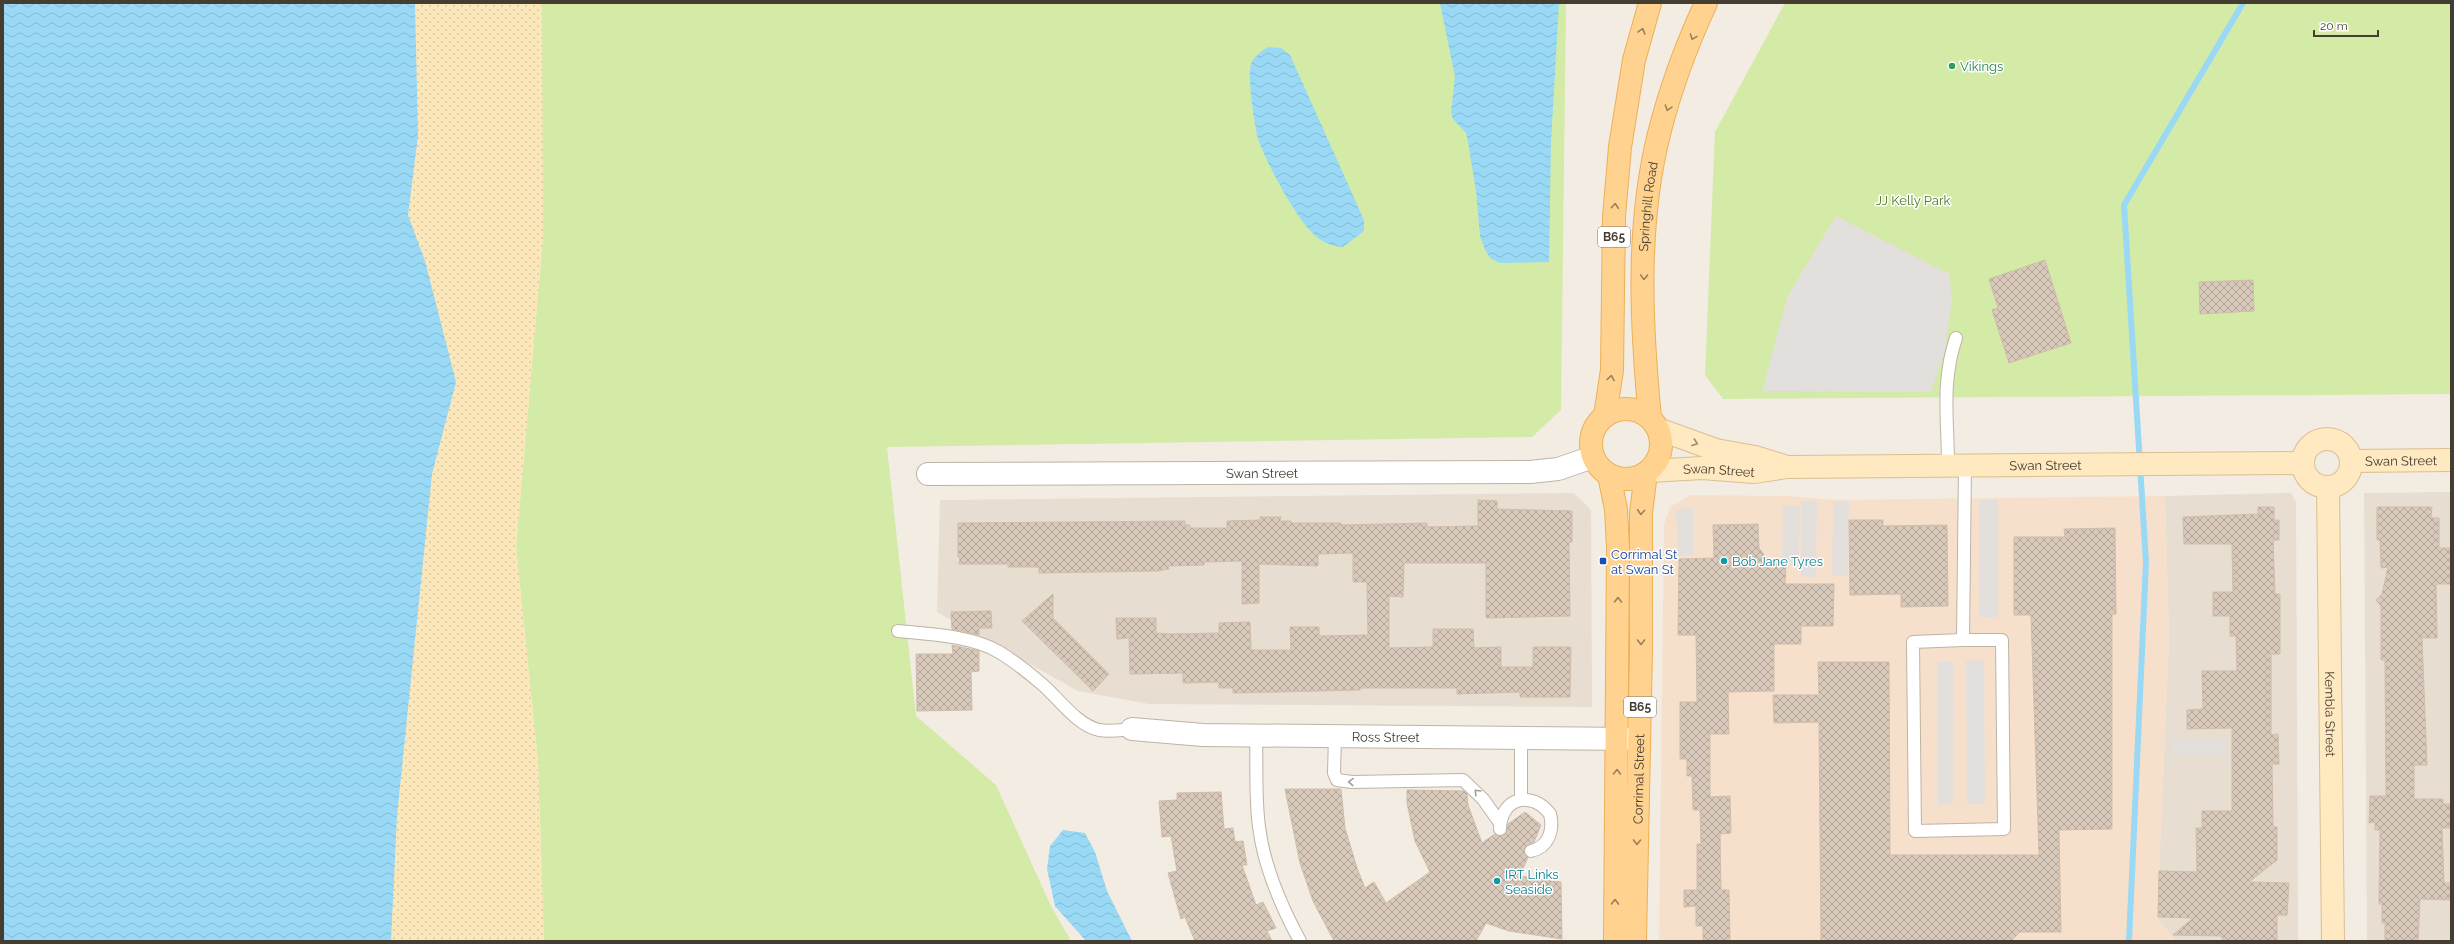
<svg xmlns="http://www.w3.org/2000/svg" width="2454" height="944" viewBox="0 0 2454 944" font-family="Raleway,sans-serif">
<style>
.residential{fill:#e7ddd0}
.commercial{fill:#f7e0cb}
.green{fill:#d3eba7}
.sand{fill:url(#sand-dots)}
.parking{fill:#e3dfdc}
.water{fill:url(#water-waves)}
.lines{fill:none;stroke-linecap:round;stroke-linejoin:round}
.stream{stroke:#99d9f5;stroke-width:6}
.building{fill:url(#building-cross-hatch);stroke:#d0bdaa}
.lane-casing{stroke:#bfb3a5;stroke-width:14}
.street-casing{stroke:#bfb3a5;stroke-width:24}
.secondary-casing{stroke:#dabf90;stroke-width:24}
.primary-casing{stroke:#ecb057;stroke-width:24}
.lane{stroke:#fff;stroke-width:12}
.street{stroke:#fff;stroke-width:22}
.secondary{stroke:#ffe9c0;stroke-width:22}
.primary{stroke:#ffd38f;stroke-width:22}
.oneway{stroke:#99805c}
.oneway2{stroke:#998a72}
.oneway3{stroke:#a29e98}
.leisure-dot{fill:#2e9e5b;stroke:#fff;stroke-width:1.5}
.transit-dot{fill:#1a4fb4;stroke:#fff;stroke-width:1.5}
.culture-dot{fill:#0f9aa8;stroke:#fff;stroke-width:1.5}
.labels{text-anchor:middle;dominant-baseline:central;stroke-width:3;stroke-linejoin:round;paint-order:stroke}
.shield{fill:#fff;stroke:#7d7670;stroke-width:1}
.shield-label{font-size:12px;font-weight:bold;fill:#453c32}
.leisure-label{font-size:13px;fill:#27864d;stroke:#fff;text-anchor:start}
.park-label{font-size:13px;fill:#4d7a22;stroke:#fff}
.street-label{font-size:13px;fill:#453c32;stroke:#fff}
.transit-label{font-size:13px;fill:#164399;stroke:#fff;text-anchor:start}
.culture-label{font-size:13px;fill:#0d838f;stroke:#fff;text-anchor:start}
</style>
<defs>
<pattern id="sand-dots" width="8" height="8" patternUnits="userSpaceOnUse"><rect width="8" height="8" fill="#fbe7ba"/><path d="M2 2h.1M6 6h.1" fill="none" stroke="#d8c7a0" stroke-width="1.8" stroke-linecap="round"/></pattern>
<pattern id="water-waves" width="16" height="10" patternUnits="userSpaceOnUse"><rect width="16" height="10" fill="#99d9f5"/><path d="M0 5q4-4 8 0t8 0" fill="none" stroke="#85bbd2"/></pattern>
<pattern id="building-cross-hatch" width="8" height="8" patternUnits="userSpaceOnUse"><rect width="8" height="8" fill="#d8c9ba"/><path d="M0 0l8 8M0 8l8-8" fill="none" stroke="#b1a498"/></pattern>
</defs>
<rect width="100%" height="100%" fill="#f3ece2"/>
<g class="residential">
<polygon points="2451,492 2451,941 2367,941 2364,493"/>
<polygon points="1574,493 1591,510 1592,707 1149,704 1078,691 937,612 940,500"/>
<polygon points="2291,493 2296,502 2298,941 2176,941 2157,918 2169,640 2165,496"/>
</g>
<polygon class="commercial" points="1691,495 1788,496 1835,500 2165,496 2169,640 2157,918 2176,941 1659,941 1664,524 1670,507"/>
<g class="green">
<polygon points="541,3 1566,3 1561,410 1532,437 887,447 916,716 996,785 1051,906 1071,941 544,941 538,762 516,547 543,237"/>
<polygon points="1785,3 2451,3 2451,394 1723,399 1705,375 1715,132"/>
</g>
<polygon class="sand" points="304,3 542,3 543,237 516,547 538,762 544,941 275,941"/>
<g class="parking">
<polygon points="1836,216 1949,274 1952,298 1945,351 1931,392 1762,391 1788,295"/>
<rect x="1979" y="500" width="19" height="117"/>
<polygon points="1801,501 1817,501 1816,577 1801,577"/>
<polygon points="1833,501 1849,501 1848,576 1832,576"/>
<polygon points="1783,506 1800,506 1799,562 1782,562"/>
<polygon points="1693,508 1694,555 1678,556 1676,509"/>
<polygon points="1984,660 1985,804 1967,804 1966,661"/>
<polygon points="1937,661 1953,661 1953,804 1938,805"/>
<rect x="2172" y="739" width="55" height="17"/>
</g>
<g class="water">
<polygon points="3,3 415,3 418,136 408,215 425,261 456,382 432,474 397,816 391,941 3,941"/>
<polygon points="1440,3 1559,3 1551,142 1549,262 1500,263 1491,259 1485,250 1480,236 1476,191 1468,142 1466,133 1453,119 1451,112 1455,77"/>
<path d="M1268,47L1281,48L1290,55L1364,220V231L1343,247C1333,246 1326,244 1318,238C1297,222 1269,167 1259,142C1255,130 1247,76 1251,64C1254,56 1262,51 1268,47Z"/>
<polygon points="1063,830 1085,833 1095,852 1107,891 1132,941 1086,941 1055,906 1047,869 1050,846"/>
</g>
<g class="lines">
<polyline class="stream" points="2129,941 2146,562 2124,205 2243,3"/>
</g>
<g class="building">
<polygon points="2045,260 2071,343 2009,363 1992,310 1998,308 1989,279"/>
<polygon points="2253,280 2254,311 2200,314 2199,282"/>
<polygon points="1478,500 1497,501 1497,509 1572,511 1572,542 1569,542 1570,616 1486,618 1486,563 1404,563 1403,597 1389,596 1389,648 1433,647 1433,629 1473,629 1474,648 1501,647 1501,667 1533,667 1533,647 1571,647 1570,697 1520,697 1520,692 1457,694 1457,688 1360,688 1360,690 1233,693 1233,688 1219,688 1219,682 1183,683 1183,673 1130,674 1129,638 1117,639 1116,618 1156,618 1156,633 1171,634 1219,633 1219,623 1250,622 1251,650 1291,650 1290,627 1319,627 1319,636 1368,635 1367,582 1353,582 1353,553 1318,554 1318,566 1259,564 1259,603 1242,604 1242,561 1204,562 1204,565 1168,566 1169,569 1158,571 1039,573 1039,567 1008,567 1008,564 959,564 960,557 958,557 958,523 1185,521 1185,525 1190,525 1190,528 1227,528 1227,521 1260,520 1260,517 1281,517 1280,521 1291,521 1291,523 1341,523 1341,525 1427,523 1427,527 1478,526"/>
<polygon points="2258,507 2274,507 2274,520 2279,520 2279,540 2273,540 2275,594 2280,594 2280,654 2271,654 2271,735 2278,734 2279,764 2272,764 2273,827 2277,827 2277,860 2249,882 2289,883 2287,915 2277,915 2277,941 2222,941 2222,936 2173,935 2193,918 2158,917 2159,871 2197,872 2196,828 2202,828 2202,811 2232,811 2232,728 2187,729 2187,710 2203,709 2202,671 2237,671 2236,636 2230,636 2230,616 2213,616 2213,592 2233,592 2232,544 2184,544 2183,517 2258,514"/>
<polygon points="2377,507 2432,507 2431,518 2439,518 2439,548 2451,548 2451,584 2436,584 2437,638 2422,638 2427,765 2414,765 2414,799 2443,799 2443,804 2451,804 2451,828 2442,828 2444,883 2451,883 2451,900 2420,899 2418,941 2385,941 2385,923 2382,923 2382,904 2379,904 2380,830 2375,830 2375,822 2369,823 2370,796 2386,796 2385,660 2381,660 2381,606 2376,600 2382,594 2388,567 2381,568 2380,540 2377,540"/>
<polygon points="1849,520 1883,520 1883,526 1947,525 1948,606 1901,607 1901,594 1850,595"/>
<polygon points="1758,524 1759,548 1771,564 1786,563 1785,584 1834,584 1833,626 1801,626 1801,644 1774,644 1774,691 1728,692 1729,734 1710,734 1710,797 1730,796 1731,833 1720,834 1721,890 1729,890 1730,941 1703,941 1703,926 1696,926 1696,906 1684,907 1684,890 1697,890 1697,844 1701,844 1700,810 1693,810 1692,776 1687,776 1687,759 1680,759 1680,702 1697,702 1696,635 1678,635 1679,559 1714,558 1713,525"/>
<polygon points="2115,528 2116,614 2112,614 2112,829 2059,830 2061,932 2020,932 2011,941 1821,941 1819,722 1774,723 1773,695 1819,695 1818,662 1889,662 1890,855 2039,855 2031,615 2014,615 2014,537 2065,537 2064,529"/>
<polygon points="1053,594 1053,618 1109,674 1093,691 1022,621"/>
<polygon points="991,611 992,628 979,628 979,635 952,629 951,612"/>
<polygon points="952,645 979,651 979,671 971,672 972,710 917,711 916,654 953,654"/>
<polygon points="1285,789 1341,789 1345,828 1357,868 1365,888 1374,882 1386,903 1430,872 1415,841 1407,803 1407,790 1464,791 1467,794 1468,805 1482,843 1495,834 1499,836 1506,834 1508,824 1525,812 1541,825 1534,842 1524,849 1528,857 1520,876 1561,882 1562,939 1509,931 1486,923 1476,941 1334,941 1313,901 1300,863"/>
<polygon points="1221,792 1224,829 1233,828 1235,842 1243,841 1247,865 1242,865 1256,905 1263,902 1276,928 1267,931 1272,941 1195,941 1185,917 1181,919 1168,873 1177,871 1171,836 1162,837 1159,801 1177,800 1177,793"/>
</g>
<g class="lines">
<g class="lane-casing">
<g id="lane">
<path d="M1948,465C1948,420 1941,382 1956,338"/>
<path d="M898,631C929,634 972,636 999,652C1014,661 1029,673 1043,685C1059,699 1077,725 1099,730C1110,732 1121,730 1132,729"/>
<polyline points="1963,640 1913,642 1915,831 2004,829 2002,640 1963,640 1965,465"/>
<path d="M1256,736C1257,766 1255,797 1259,827C1264,867 1281,906 1300,941"/>
<polyline points="1335,736 1334,773 1337,780 1352,782 1463,780 1483,799 1500,823"/>
<polyline points="1521,800 1521,738"/>
<path d="M1500,829C1501,797 1532,790 1550,814C1554,830 1549,847 1531,851"/>
</g>
</g>
<g class="street-casing">
<g id="street">
<path id="s1" d="M928,474L1530,472L1558,469L1593,457"/>
<path id="s2" d="M1132,729L1203,735L1636,739"/>
</g>
</g>
<g class="secondary-casing">
<g id="secondary">
<polyline points="1658,429 1716,450 1755,457 1784,466"/>
<circle cx="2327" cy="463" r="24"/>
<path id="s3" d="M2351,461L2451,460"/>
<path id="s4" d="M1650,471L1702,468L1754,472L1787,467L2303,463"/>
<path id="s5" d="M2328,487L2333,941"/>
</g>
</g>
<g class="primary-casing">
<g id="primary">
<circle cx="1626" cy="444" r="35"/>
<polyline points="1605,416 1612,370 1614,216 1620,147 1634,60 1650,3"/>
<path id="s6" d="M1650,418C1641,324 1636,226 1659,134C1670,90 1687,44 1706,3"/>
<polyline points="1609,475 1616,509 1618,548 1615,941"/>
<path id="s7" d="M1635,941L1641,651V513L1646,473"/>
</g>
</g>
<use href="#lane" class="lane"/>
<use href="#street" class="street"/>
<use href="#secondary" class="secondary"/>
<use href="#primary" class="primary"/>
</g>
<defs><path id="oneway-chevron" d="M-2-3.5L2.5 0L-2 3.5" fill="none" stroke-width="1.6" stroke-linecap="round" stroke-linejoin="round"/></defs>
<g class="oneway">
<use href="#oneway-chevron" transform="translate(1642 31) rotate(-74)"/>
<use href="#oneway-chevron" transform="translate(1693 37) rotate(110)"/>
<use href="#oneway-chevron" transform="translate(1668 108) rotate(108)"/>
<use href="#oneway-chevron" transform="translate(1615 206) rotate(-85)"/>
<use href="#oneway-chevron" transform="translate(1644 277) rotate(92)"/>
<use href="#oneway-chevron" transform="translate(1611 378) rotate(-81)"/>
<use href="#oneway-chevron" transform="translate(1641 512) rotate(94)"/>
<use href="#oneway-chevron" transform="translate(1618 600) rotate(-90)"/>
<use href="#oneway-chevron" transform="translate(1641 642) rotate(90)"/>
<use href="#oneway-chevron" transform="translate(1617 772) rotate(-89)"/>
<use href="#oneway-chevron" transform="translate(1637 842) rotate(91)"/>
<use href="#oneway-chevron" transform="translate(1615 902) rotate(-89)"/>
</g>
<use class="oneway2" href="#oneway-chevron" transform="translate(1695 443) rotate(20)"/>
<g class="oneway3">
<use href="#oneway-chevron" transform="translate(1351 782) rotate(-178)"/>
<use href="#oneway-chevron" transform="translate(1477 792) rotate(-134)"/>
</g>
<circle class="leisure-dot" cx="1952" cy="66" r="4"/>
<rect class="transit-dot" x="1599" y="557" width="8" height="8" rx="2"/>
<g class="culture-dot">
<circle cx="1724" cy="561" r="4"/>
<circle cx="1497" cy="881" r="4"/>
</g>
<g class="labels">
<g class="shield">
<rect x="1598" y="227" width="32" height="20" rx="3"/>
<rect x="1624" y="697" width="32" height="20" rx="3"/>
</g>
<g class="shield-label">
<text x="1614" y="237">B65</text>
<text x="1640" y="707">B65</text>
</g>
<g class="leisure-label">
<text x="1960" y="66">Vikings</text>
</g>
<g class="park-label">
<text x="1913" y="200">JJ Kelly Park</text>
</g>
<g class="street-label">
<text stroke="none"><textPath href="#s6" startOffset="212">Springhill Road</textPath></text>
<text stroke="none"><textPath href="#s3" startOffset="50">Swan Street</textPath></text>
<text stroke="none"><textPath href="#s4" startOffset="396">Swan Street</textPath></text>
<text stroke="none"><textPath href="#s4" startOffset="69">Swan Street</textPath></text>
<text stroke="none"><textPath href="#s1" startOffset="334">Swan Street</textPath></text>
<text stroke="none"><textPath href="#s5" startOffset="227">Kembla Street</textPath></text>
<text stroke="none"><textPath href="#s2" startOffset="254">Ross Street</textPath></text>
<text stroke="none"><textPath href="#s7" startOffset="162">Corrimal Street</textPath></text>
</g>
<g class="transit-label">
<text x="1611" y="554">Corrimal St<tspan x="1611" dy="15">at Swan St</tspan></text>
</g>
<g class="culture-label">
<text x="1732" y="561">Bob Jane Tyres</text>
<text x="1505" y="874">IRT Links<tspan x="1505" dy="15">Seaside</tspan></text>
</g>
</g>
<rect width="2454" height="944" fill="none" stroke="#453c32" stroke-width="8"/>
<path d="M2314 30v6h64v-6" fill="none" stroke="#453c32" stroke-width="2"/>
<text x="2320" y="30" font-size="12" fill="#453c32" stroke="#ffffff" stroke-width="3" paint-order="stroke">20 m</text>
</svg>
